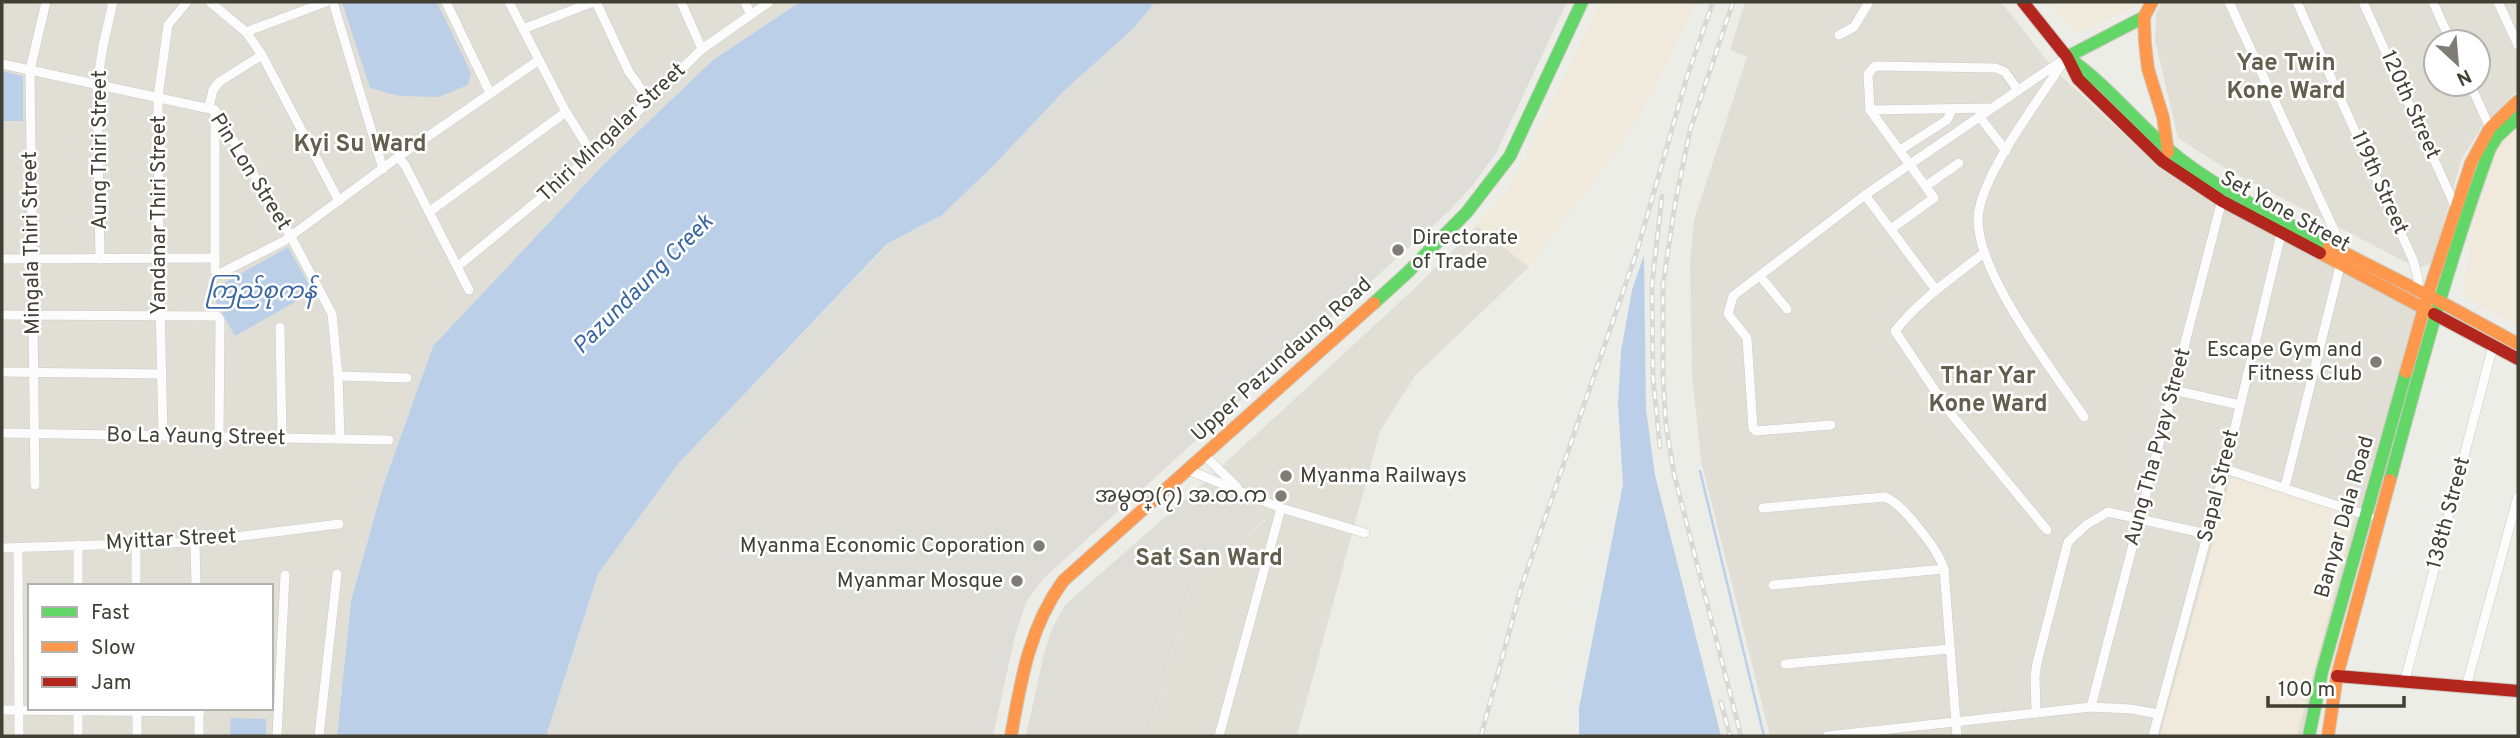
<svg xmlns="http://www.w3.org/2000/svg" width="2520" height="738" viewBox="0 0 2520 738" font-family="Overpass,'Noto Sans Myanmar',sans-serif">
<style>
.residential{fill:#e1dfd5;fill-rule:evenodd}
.commercial{fill:#efeadb}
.industrial{fill:#deddd7}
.water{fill:#bbd0e8}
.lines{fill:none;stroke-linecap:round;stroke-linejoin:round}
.stream{stroke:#bbd0e8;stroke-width:2.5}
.street-casing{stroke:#cbcac5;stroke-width:10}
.fast-casing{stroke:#cccabf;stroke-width:14}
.slow-casing{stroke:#cccabf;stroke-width:14}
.jam-casing{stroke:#cccabf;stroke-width:14}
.street{stroke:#fcfcfc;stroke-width:9}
.fast{stroke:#63d668;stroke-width:12}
.slow{stroke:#ff974d;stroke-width:12}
.jam{stroke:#b3261e;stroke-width:12}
.rail-casing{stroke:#d8d8d7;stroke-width:5}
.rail{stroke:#fff;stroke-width:2.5;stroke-dasharray:8;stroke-linecap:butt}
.poi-dot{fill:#7e7c74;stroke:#fff;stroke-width:2.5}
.labels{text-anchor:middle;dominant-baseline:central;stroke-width:5;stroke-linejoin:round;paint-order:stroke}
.street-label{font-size:21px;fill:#423f35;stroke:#fff}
.poi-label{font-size:21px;fill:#423f35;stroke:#fff;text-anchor:end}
.water-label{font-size:23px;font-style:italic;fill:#3a67a2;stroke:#fff}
.quarter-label{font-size:24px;font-weight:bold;fill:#635e4d;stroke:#fff}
</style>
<rect width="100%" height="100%" fill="#edede8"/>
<g class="residential">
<path d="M2,2H800L713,60L605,163L433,346L383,486L351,599L337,736H2ZM30,586H271V708H30Z"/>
<polygon points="1745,2 2001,2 2054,69 2153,162 2420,310 2309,736 1770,736 1701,461 1692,375 1690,265 1694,220 1747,57 1730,50"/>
<path d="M2162,2H2518V90L2483,126L2462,158L2432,264L2417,268L2228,170L2178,138L2155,41L2156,14ZM2436,42H2478V84H2436Z"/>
<polygon points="1477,226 1529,267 1415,376 1380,431 1297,736 1148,736 1192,582 1269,517 1196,490 1417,286"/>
</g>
<g class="commercial">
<polygon points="1600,2 1696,2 1655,89 1620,147 1529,267 1477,226 1506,191 1522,165"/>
<polygon points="2049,2 2139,2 2136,6 2077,34"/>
<polygon points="2518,125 2518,326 2464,297 2472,220 2485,172 2496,146"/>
<polygon points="2231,477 2357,508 2297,736 2160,736"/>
</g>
<g class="industrial">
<polygon points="1155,2 1567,2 1496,153 1473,185 1449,211 1043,579 1026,602 1015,636 993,736 546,736 598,574 678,464 888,244 942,215 992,167 1065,90 1135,27"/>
<polygon points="1196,490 1269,516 1192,582 1148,736 1026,736 1044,654 1052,629 1065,605"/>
</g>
<g class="water">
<polygon points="342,2 437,2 471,73 468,85 439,97 399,96 370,88"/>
<polygon points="800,2 1155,2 1135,27 1065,90 992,167 942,215 887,244 678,464 598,574 546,736 337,736 351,600 383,486 433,346 605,163 713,60"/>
<polygon points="2,71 23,76 23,121 2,121"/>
<polygon points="288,247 313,292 235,336 210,291"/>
<polygon points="1644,255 1646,409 1655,475 1721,736 1579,736 1579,708 1623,484 1618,404 1621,351 1632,290"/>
<polygon points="231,718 266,719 266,736 230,736"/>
</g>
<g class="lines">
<polyline class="stream" points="1700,471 1764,736"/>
<g class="street-casing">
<g id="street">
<polyline points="210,2 246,32 262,55 339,201"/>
<polyline points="333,2 383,169"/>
<polyline points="446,2 490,93"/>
<polyline points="509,2 566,112 593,155"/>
<polyline points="596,2 629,72 649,100"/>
<polyline points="681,2 702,49"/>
<polyline points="745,2 751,15"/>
<polyline points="2229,2 2345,254"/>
<polyline points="2297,2 2413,260 2418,278 2418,290"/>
<polyline points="2363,2 2456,208"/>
<polyline points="2433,2 2451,42"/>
<polyline points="2498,2 2518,45"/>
<polyline points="523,29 593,2"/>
<polyline points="246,32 326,2"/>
<polyline points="1839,35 1854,27 1869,2"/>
<path d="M2064,61C2038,101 1988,166 1979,210C1968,263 2054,372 2084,417"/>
<polyline points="2,64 215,110 290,235 332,314 338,376 340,439"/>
<polyline points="2470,84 2490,128"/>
<polyline points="209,107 213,90 219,82 262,55"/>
<polyline points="215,110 215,271 219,274 284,241 398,157 539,60"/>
<polyline points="1870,110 1989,108"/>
<polyline points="1979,116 2006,151"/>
<polyline points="1900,150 1947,120 1953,108"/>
<polyline points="398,157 405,165 469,290"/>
<polyline points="1926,186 1959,163"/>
<polyline points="1865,195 1936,290"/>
<polyline points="429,212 566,112"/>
<polyline points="1891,229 1934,198 1870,110 1868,74 1875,66 1996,68 2005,72 2017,89"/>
<path d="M1984,253C1953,277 1920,300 1895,331L1948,410L2047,530"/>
<polyline points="2,259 215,258"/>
<polyline points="100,259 97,84 103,46 113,2"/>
<polyline points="457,267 593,155 702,49 769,2"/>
<polyline points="1760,276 1787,309"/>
<polyline points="2,315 217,316 220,320 219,437"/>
<polyline points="280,327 282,438"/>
<polyline points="2,372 162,374"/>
<polyline points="338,376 407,378"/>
<polyline points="2173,390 2240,405"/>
<polyline points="1831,425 1756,431 1753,428 1747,338 1728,314 1733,296 1865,195 2067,57"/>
<polyline points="2,433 389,440"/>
<polyline points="163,436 159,258 158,97 168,25 187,2"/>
<polyline points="1204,455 1237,487"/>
<polyline points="2225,469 2369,516"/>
<polyline points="1188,470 1281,508 1365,533"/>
<polyline points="35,485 30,70 46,2"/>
<polyline points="2285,487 2340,266"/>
<path d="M1763,508L1884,497C1901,501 1939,551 1944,569L1957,736"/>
<polyline points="195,542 196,586"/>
<polyline points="136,544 136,586"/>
<polyline points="78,545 78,586"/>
<polyline points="2,548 195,542 339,524"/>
<polyline points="18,548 19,736"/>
<polyline points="1773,585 1944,569"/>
<polyline points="1785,664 1950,649"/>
<polyline points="2405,680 2493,346"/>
<polyline points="2466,687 2518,496"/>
<polyline points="2091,707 2223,196"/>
<polyline points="2,710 200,712"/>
<polyline points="2036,713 2035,676 2037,663 2068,542 2086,525 2108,512 2207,534"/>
<polyline points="78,736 78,708"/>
<polyline points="137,736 137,708"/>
<polyline points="199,736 199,708"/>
<polyline points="277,736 285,575"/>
<polyline points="319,736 337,574"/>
<polyline points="1219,736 1281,508"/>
<polyline points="1827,736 2091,707 2131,709 2158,714"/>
<polyline points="2153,736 2225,469 2281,234"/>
</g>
</g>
<g class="fast-casing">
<g id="fast">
<polyline points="2067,57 2144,17"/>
<path d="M2070,59C2107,85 2134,120 2168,149C2215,189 2275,216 2329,245"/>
<polyline points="1374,303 1407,273 1467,212 1510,156 1582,2"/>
<path d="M2390,480C2420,368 2450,257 2490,148L2497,137L2518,117"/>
<polyline points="2309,736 2322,672 2406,372"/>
</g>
</g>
<g class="slow-casing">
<g id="slow">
<polyline points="2152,2 2144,17 2145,43 2148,69 2163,117 2168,152"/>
<polyline points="2329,245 2435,299"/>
<polyline points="2320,253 2431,312"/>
<polyline points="2439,301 2518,344"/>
<polyline points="2406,372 2428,294 2471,163 2490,128 2518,101"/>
<path d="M1011,736C1021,680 1029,628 1063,581L1374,303"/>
<polyline points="2328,736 2337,676 2390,480"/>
</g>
</g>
<g class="jam-casing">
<g id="jam">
<polyline points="2023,2 2067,57 2078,79 2162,161 2222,201 2320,253"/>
<polyline points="2434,314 2518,359"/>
<polyline points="2337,676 2518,691"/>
</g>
</g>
<use href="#street" class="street"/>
<use href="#fast" class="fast"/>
<use href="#slow" class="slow"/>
<use href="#jam" class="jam"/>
<g class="rail-casing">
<g id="rail">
<polyline points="1733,2 1690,130 1675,204 1663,285 1663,376 1666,425 1674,474 1741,736"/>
<polyline points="1660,447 1653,377 1652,284 1662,196"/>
<polyline points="1721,702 1730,736"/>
<polyline points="1481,736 1521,588 1637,251 1687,77 1713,2"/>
</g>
</g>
<use href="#rail" class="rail"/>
</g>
<g class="poi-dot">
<circle cx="1398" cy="250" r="7"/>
<circle cx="2376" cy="362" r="7"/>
<circle cx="1286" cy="476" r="7"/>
<circle cx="1281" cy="496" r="7"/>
<circle cx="1039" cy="546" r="7"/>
<circle cx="1017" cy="581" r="7"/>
</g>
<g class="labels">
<g class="street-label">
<text transform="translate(2410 105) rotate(66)">120th Street</text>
<text transform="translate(612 133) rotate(-43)">Thiri Mingalar Street</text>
<text transform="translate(100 150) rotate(-90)">Aung Thiri Street</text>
<text transform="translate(250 172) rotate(58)">Pin Lon Street</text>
<text transform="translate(2379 183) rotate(66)">119th Street</text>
<text transform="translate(2285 212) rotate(29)">Set Yone Street</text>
<text transform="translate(159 215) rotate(-90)">Yandanar Thiri Street</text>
<text transform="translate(32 243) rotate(-91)">Mingala Thiri Street</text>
<text transform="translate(1282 360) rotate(-42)">Upper Pazundaung Road</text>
<text transform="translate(196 437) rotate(1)">Bo La Yaung Street</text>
<text transform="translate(2158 447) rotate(-75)">Aung Tha Pyay Street</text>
<text transform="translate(2219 486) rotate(-76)">Sapal Street</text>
<text transform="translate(2449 513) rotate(-75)">138th Street</text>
<text transform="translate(2345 517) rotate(-74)">Banyar Dala Road</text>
<text transform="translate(171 540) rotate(-3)">Myittar Street</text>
</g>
<g class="poi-label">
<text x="1412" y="238" text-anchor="start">Directorate<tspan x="1412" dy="24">of Trade</tspan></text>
<text x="2362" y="350">Escape Gym and<tspan x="2362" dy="24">Fitness Club</tspan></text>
<text x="1300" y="476" text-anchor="start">Myanma Railways</text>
<text x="1267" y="496">အမွတ္(၇) အ.ထ.က</text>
<text x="1025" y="546">Myanma Economic Coporation</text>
<text x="1003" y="581">Myanmar Mosque</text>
</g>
<g class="water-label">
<text transform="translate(644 285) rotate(-45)">Pazundaung Creek</text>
<text x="261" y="292">ကြည်စုကန်</text>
</g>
<g class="quarter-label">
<text x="2286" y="64">Yae Twin<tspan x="2286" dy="28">Kone Ward</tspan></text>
<text x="360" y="145">Kyi Su Ward</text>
<text x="1988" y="377">Thar Yar<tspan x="1988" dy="28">Kone Ward</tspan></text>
<text x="1209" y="559">Sat San Ward</text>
</g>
</g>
<rect width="2520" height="738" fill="none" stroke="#423f35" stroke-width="7"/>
<rect x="28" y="584" width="245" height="126" fill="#ffffff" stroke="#b3b2ae" stroke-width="2"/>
<rect x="42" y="607" width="35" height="10" fill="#63d668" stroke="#b3b2ae" stroke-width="2"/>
<text x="91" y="619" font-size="21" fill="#423f35">Fast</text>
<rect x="42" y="642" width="35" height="10" fill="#ff974d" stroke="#b3b2ae" stroke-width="2"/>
<text x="91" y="654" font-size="21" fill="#423f35">Slow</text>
<rect x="42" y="677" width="35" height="10" fill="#b3261e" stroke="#b3b2ae" stroke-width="2"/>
<text x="91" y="689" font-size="21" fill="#423f35">Jam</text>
<g transform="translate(2457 63) rotate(154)"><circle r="33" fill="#ffffff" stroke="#b3b2ae" stroke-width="2"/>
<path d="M0-5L12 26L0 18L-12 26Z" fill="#7e7c74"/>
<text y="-10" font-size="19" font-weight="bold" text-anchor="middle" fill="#423f35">N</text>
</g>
<path d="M2268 696v10h136v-10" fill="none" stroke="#423f35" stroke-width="3.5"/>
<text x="2278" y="696" font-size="21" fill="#423f35" stroke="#ffffff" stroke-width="5" paint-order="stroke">100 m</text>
</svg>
